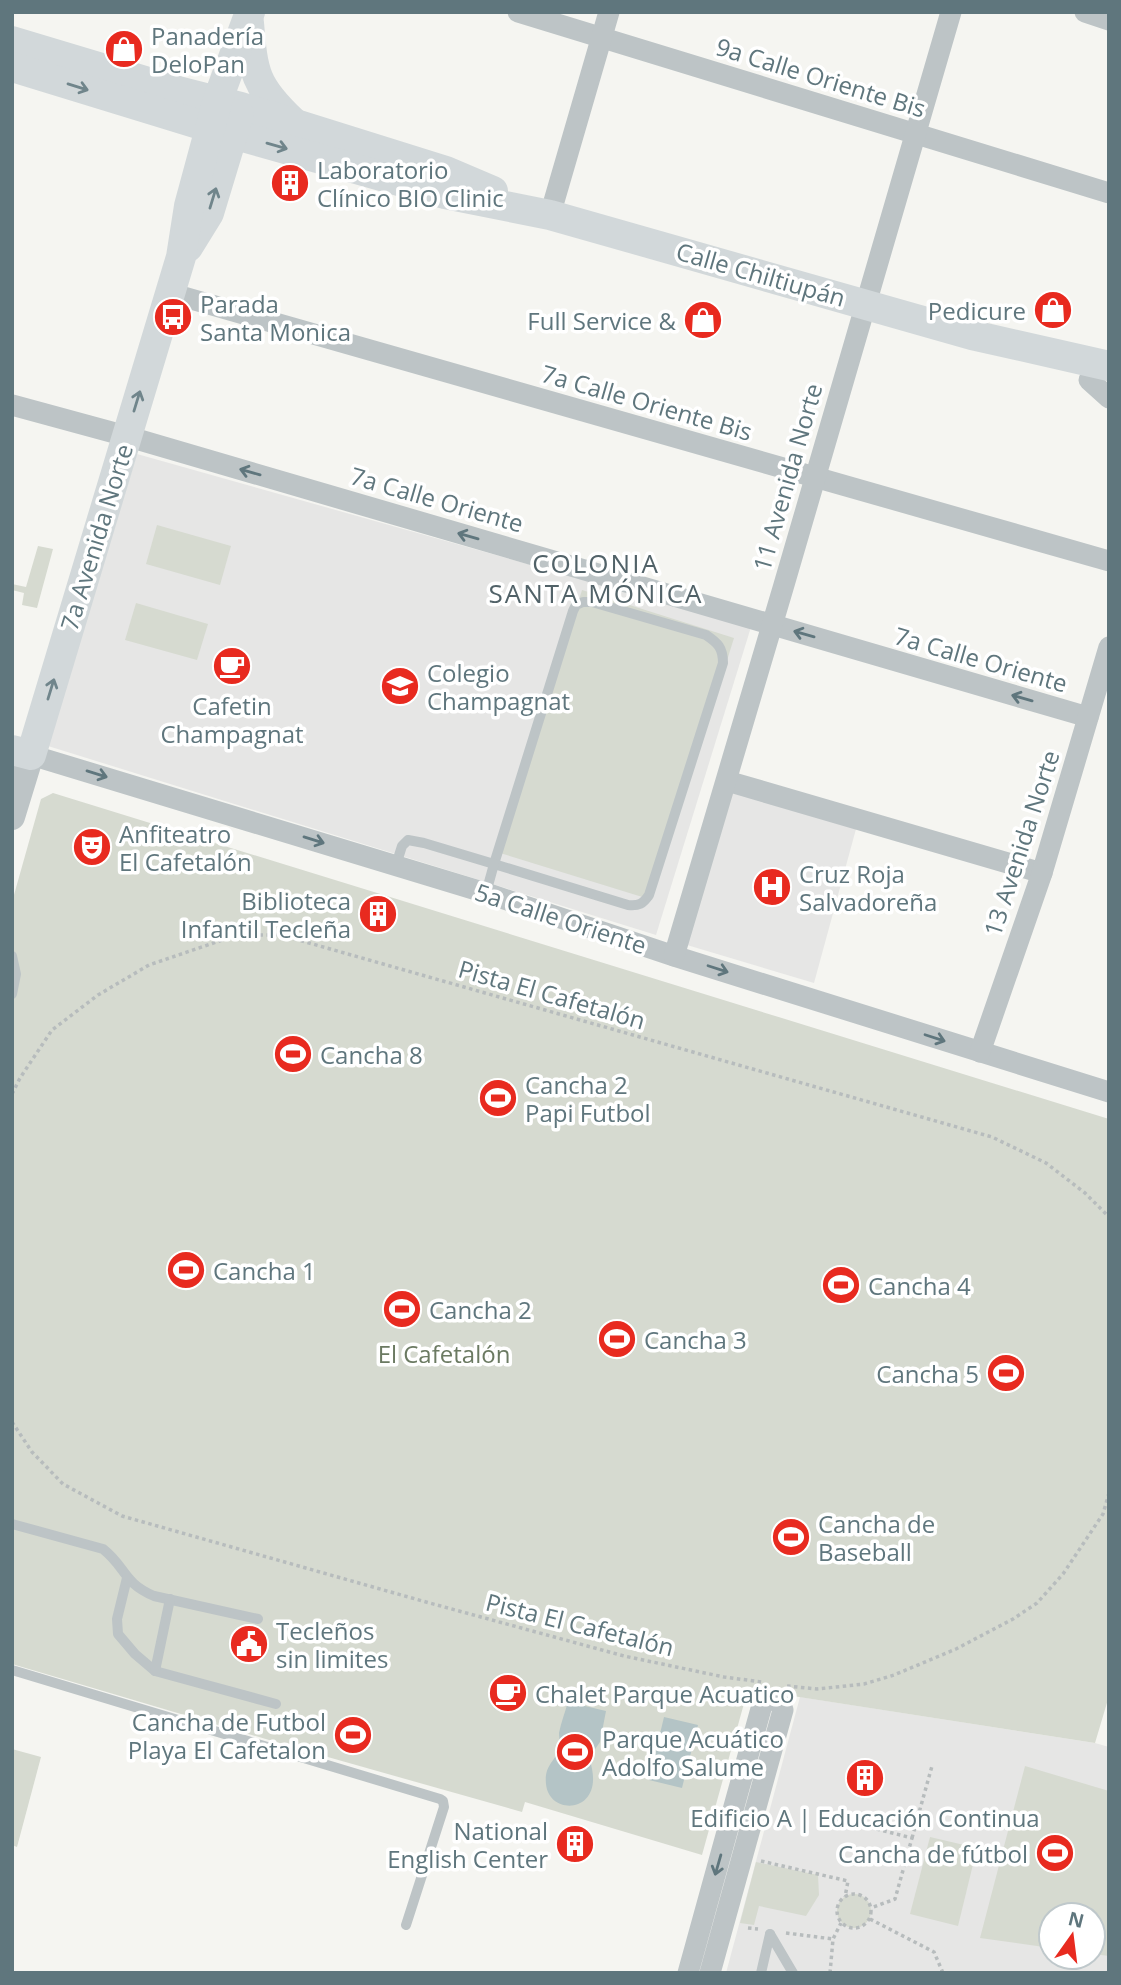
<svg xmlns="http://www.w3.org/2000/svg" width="1121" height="1985" viewBox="0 0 1121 1985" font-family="'Open Sans',sans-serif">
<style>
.built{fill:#e6e6e5;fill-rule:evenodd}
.green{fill:#d6dad0}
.water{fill:#b4c4c6}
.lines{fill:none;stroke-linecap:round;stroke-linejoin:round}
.path{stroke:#b7bcbd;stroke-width:3.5;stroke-dasharray:3.5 3.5;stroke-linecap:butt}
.service{stroke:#bdc4c6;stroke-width:10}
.minor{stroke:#bdc4c6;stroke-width:21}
.tertiary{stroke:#bdc4c6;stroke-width:26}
.secondary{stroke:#d2d8da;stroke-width:30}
.oneway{stroke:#70858b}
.oneway2{stroke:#5f767d}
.labels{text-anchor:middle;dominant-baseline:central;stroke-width:7;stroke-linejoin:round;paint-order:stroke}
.poi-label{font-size:24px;fill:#5f767d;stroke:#fff;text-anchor:start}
.street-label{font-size:24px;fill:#5f767d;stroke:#fff}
.park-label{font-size:24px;fill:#6b7a62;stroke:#fff}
.neighbourhood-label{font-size:26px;letter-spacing:2px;fill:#516268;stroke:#fff}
</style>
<rect width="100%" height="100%" fill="#f5f5f1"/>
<g class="built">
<polygon points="137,454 751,627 656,935 48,746"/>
<polygon points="730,792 856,829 814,983 687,945"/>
<path d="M800,1697L1095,1743L1109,1747V1973H726ZM1051,1915H1093V1957H1051Z"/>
</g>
<g class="green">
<polygon points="157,525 231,546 220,585 146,564"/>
<polygon points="38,546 53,549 37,608 22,605 24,593 12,590 12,584 26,587"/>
<polygon points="582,590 734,638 652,900 500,853"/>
<polygon points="136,603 208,624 197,660 125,640"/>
<polygon points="53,793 1109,1119 1109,1696 1095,1743 748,1689 702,1855 525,1802 522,1812 296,1748 12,1664 12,902 41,799"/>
<polygon points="12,1749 41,1757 17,1847 12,1845"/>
<polygon points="1025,1766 1109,1791 1109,1956 1093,1954 1093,1915 1051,1915 1051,1948 980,1938"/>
<polygon points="930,1837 977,1848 958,1926 910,1914"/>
<polygon points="756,1862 818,1875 819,1895 806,1916 759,1906 754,1925 740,1923"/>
<circle cx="854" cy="1911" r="17"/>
</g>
<g class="water">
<path d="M568,1702L606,1711L600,1742L589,1758C609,1814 549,1818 546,1784C544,1765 555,1762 559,1749C561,1745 559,1738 559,1733C561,1723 565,1712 568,1702Z"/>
<polygon points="664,1717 698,1725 682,1788 649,1780"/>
</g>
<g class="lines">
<g class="path">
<polyline points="12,1094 20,1078 52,1030 98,995 149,965 237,935 281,935 992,1137 1046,1163 1085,1193 1109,1217"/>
<polyline points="12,1422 32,1452 63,1484 122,1516 426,1602 624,1656 724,1677 762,1682"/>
<polyline points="787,1686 817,1689 864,1684 894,1675 956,1649 1013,1619 1037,1603 1063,1574 1103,1514 1109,1493"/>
<polyline points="829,1817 912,1838 895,1899 871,1908"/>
<polyline points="912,1838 932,1766"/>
<polyline points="761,1861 848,1881 845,1897"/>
<circle cx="854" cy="1911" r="17"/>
<polyline points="870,1919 934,1952 943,1973"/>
<polyline points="748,1928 758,1929"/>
<polyline points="786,1933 833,1939"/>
<polyline points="830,1973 833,1939 841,1923"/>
</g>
<g class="service">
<path d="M583,602H592L706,635C718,643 723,648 723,663L649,895C643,904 639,906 628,905L494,864L573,611L576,605Z"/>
<polyline points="396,865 402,846 408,840 424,843 494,864 486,893"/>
<polyline points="12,956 16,974 12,994"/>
<path d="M12,1524L103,1549C126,1567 123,1583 154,1596L258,1619"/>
<polyline points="127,1578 117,1619 118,1634 135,1654 155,1671 276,1704"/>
<polyline points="12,1670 440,1799 443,1801 444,1807 406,1925"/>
<polyline points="155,1671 170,1599"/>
<polyline points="770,1934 793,1973"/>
<polyline points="761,1973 770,1934"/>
</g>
<g class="minor">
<polyline points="518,12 1109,193"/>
<polyline points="1085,12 1109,20"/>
<polyline points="550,215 609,12"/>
<polyline points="170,293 1109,561"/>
<polyline points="1089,380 1109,398"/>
<polyline points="12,405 126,436 1088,717"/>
<polyline points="31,755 486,893 674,956 1109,1092"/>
<polyline points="727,781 1042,873"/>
<path d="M674,956C769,642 858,327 951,12"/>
<polyline points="980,1052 1042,873 1109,647"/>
<path d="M688,1973L762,1705C769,1696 780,1700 783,1710L710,1973"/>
</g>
<polyline class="tertiary" points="12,817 31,755"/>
<g class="secondary">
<path d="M249,23C253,73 255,86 292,121"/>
<polyline points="12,41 182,92 241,107 446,171 493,191"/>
<polyline points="12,67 211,128 445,194 550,215 972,335 1109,366"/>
<polyline points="188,247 209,213 239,114"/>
<polyline points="12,750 31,755 181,257 189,206 218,99 250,12"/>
</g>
</g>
<defs><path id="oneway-shaft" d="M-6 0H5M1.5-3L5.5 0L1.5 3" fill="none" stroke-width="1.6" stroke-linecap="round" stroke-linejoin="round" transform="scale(1.75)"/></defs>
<g class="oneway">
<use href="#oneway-shaft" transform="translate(78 87) rotate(17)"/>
<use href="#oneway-shaft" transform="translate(277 146) rotate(16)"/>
<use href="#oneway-shaft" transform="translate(213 198) rotate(-73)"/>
<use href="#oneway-shaft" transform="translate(137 401) rotate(-73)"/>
<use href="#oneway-shaft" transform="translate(51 689) rotate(-73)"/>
</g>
<g class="oneway2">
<use href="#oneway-shaft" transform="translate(250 472) rotate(-164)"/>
<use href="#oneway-shaft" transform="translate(468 536) rotate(-164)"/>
<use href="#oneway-shaft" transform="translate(804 634) rotate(-164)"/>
<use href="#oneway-shaft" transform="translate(1022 698) rotate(-164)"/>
<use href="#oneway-shaft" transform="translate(97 774) rotate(17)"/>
<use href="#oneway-shaft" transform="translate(314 840) rotate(17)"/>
<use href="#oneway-shaft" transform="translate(718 969) rotate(18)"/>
<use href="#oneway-shaft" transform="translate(935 1038) rotate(18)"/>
<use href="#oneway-shaft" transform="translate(718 1865) rotate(106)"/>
</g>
<defs>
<g id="shop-disc" transform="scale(2.0125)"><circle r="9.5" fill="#e82a1f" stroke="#fff"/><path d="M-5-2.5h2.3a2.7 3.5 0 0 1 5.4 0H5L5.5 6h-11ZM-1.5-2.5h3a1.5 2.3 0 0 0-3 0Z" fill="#fff"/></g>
<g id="building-disc" transform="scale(2.0125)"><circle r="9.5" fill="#e82a1f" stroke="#fff"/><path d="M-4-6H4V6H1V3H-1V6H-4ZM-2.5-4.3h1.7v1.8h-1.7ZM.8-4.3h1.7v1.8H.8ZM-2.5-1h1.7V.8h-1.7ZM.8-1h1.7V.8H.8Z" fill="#fff"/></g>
<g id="bus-disc" transform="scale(2.0125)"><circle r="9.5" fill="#e82a1f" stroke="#fff"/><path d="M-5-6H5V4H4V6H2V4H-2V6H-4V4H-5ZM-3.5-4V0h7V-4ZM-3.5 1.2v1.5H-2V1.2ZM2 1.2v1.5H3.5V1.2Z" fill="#fff"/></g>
<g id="cafe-disc" transform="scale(2.0125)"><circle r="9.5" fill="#e82a1f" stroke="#fff"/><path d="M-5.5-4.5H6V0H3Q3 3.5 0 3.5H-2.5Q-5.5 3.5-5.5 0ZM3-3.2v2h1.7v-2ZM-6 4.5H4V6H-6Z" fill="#fff"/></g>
<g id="school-disc" transform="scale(2.0125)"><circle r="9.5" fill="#e82a1f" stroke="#fff"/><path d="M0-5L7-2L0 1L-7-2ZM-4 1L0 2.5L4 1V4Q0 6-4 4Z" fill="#fff"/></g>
<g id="theatre-disc" transform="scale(2.0125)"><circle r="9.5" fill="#e82a1f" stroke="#fff"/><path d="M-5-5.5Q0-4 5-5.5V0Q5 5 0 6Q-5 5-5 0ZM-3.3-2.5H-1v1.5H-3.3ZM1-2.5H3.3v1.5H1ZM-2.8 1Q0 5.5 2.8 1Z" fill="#fff"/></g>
<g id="hospital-disc" transform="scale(2.0125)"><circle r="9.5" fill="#e82a1f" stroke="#fff"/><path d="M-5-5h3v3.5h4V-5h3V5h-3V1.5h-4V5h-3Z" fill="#fff"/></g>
<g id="stadium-disc" transform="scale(2.0125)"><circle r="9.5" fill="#e82a1f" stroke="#fff"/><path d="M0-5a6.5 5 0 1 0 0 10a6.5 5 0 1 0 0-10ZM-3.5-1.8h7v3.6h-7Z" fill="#fff"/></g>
<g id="civic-disc" transform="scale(2.0125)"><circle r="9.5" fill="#e82a1f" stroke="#fff"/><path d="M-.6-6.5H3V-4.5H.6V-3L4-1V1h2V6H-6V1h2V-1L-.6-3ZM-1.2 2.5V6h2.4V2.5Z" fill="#fff"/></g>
</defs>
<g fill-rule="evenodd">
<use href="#shop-disc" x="124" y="49"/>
<use href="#building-disc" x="290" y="183"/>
<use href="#shop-disc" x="1053" y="310"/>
<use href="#bus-disc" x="173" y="317"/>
<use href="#shop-disc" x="703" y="320"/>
<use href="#cafe-disc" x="232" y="666"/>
<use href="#school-disc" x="400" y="686"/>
<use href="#theatre-disc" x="92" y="847"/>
<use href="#hospital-disc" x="772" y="887"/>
<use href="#building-disc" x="378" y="914"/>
<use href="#stadium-disc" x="293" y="1054"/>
<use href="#stadium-disc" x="498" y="1098"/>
<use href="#stadium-disc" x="186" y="1270"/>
<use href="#stadium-disc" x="841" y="1285"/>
<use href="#stadium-disc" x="402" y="1309"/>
<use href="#stadium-disc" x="617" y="1339"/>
<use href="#stadium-disc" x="1006" y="1373"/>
<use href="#stadium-disc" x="791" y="1537"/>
<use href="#civic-disc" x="249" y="1644"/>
<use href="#cafe-disc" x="508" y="1693"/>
<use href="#stadium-disc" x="353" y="1735"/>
<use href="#stadium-disc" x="575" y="1752"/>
<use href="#building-disc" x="865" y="1778"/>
<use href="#building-disc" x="575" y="1844"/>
<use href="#stadium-disc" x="1055" y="1853"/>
</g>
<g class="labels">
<g class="poi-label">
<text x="151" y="35">Panadería<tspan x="151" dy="28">DeloPan</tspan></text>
<text x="317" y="169">Laboratorio<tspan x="317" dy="28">Clínico BIO Clinic</tspan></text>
<text x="200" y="303">Parada<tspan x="200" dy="28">Santa Monica</tspan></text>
<text x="1026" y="310" text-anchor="end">Pedicure</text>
<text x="676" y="320" text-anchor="end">Full Service &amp;</text>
<text x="427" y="672">Colegio<tspan x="427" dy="28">Champagnat</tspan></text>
<text x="232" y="705" text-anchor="middle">Cafetin<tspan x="232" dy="28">Champagnat</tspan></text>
<text x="119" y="833">Anfiteatro<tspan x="119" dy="28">El Cafetalón</tspan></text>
<text x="799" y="873">Cruz Roja<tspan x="799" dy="28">Salvadoreña</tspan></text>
<text x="351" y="900" text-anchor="end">Biblioteca<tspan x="351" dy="28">Infantil Tecleña</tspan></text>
<text x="320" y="1054">Cancha 8</text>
<text x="525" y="1084">Cancha 2<tspan x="525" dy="28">Papi Futbol</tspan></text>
<text x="213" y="1270">Cancha 1</text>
<text x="868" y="1285">Cancha 4</text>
<text x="429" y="1309">Cancha 2</text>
<text x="644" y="1339">Cancha 3</text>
<text x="979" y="1373" text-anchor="end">Cancha 5</text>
<text x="818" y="1523">Cancha de<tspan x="818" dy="28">Baseball</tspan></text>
<text x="276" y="1630">Tecleños<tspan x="276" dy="28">sin limites</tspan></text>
<text x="535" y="1693">Chalet Parque Acuatico</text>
<text x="326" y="1721" text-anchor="end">Cancha de Futbol<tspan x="326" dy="28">Playa El Cafetalon</tspan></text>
<text x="602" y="1738">Parque Acuático<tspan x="602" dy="28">Adolfo Salume</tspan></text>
<text x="865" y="1817" text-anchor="middle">Edificio A | Educación Continua</text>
<text x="548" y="1830" text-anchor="end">National<tspan x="548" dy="28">English Center</tspan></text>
<text x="1028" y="1853" text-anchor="end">Cancha de fútbol</text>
</g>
<g class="street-label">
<text transform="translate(821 77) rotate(17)">9a Calle Oriente Bis</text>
<text transform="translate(761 274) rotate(16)">Calle Chiltiupán</text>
<text transform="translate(647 402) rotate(16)">7a Calle Oriente Bis</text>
<text transform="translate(787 477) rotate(-74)">11 Avenida Norte</text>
<text transform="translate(437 499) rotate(16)">7a Calle Oriente</text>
<text transform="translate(96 537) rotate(-73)">7a Avenida Norte</text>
<text transform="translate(981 659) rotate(16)">7a Calle Oriente</text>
<text transform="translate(1021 843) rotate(-72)">13 Avenida Norte</text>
<text transform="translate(561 918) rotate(18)">5a Calle Oriente</text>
<text transform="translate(552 994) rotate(16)">Pista El Cafetalón</text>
<text transform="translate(580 1624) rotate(14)">Pista El Cafetalón</text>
</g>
<g class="park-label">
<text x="444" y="1353">El Cafetalón</text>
</g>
<g class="neighbourhood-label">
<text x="596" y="563">COLONIA<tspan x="596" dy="30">SANTA MÓNICA</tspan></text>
</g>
</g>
<rect width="1121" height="1985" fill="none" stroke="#5f767d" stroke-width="28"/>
<g transform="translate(1072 1936) rotate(14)"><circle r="33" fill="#ffffff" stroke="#bfc8cb" stroke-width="2"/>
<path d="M0-5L12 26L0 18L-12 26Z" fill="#e82a1f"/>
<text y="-10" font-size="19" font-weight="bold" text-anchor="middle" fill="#5f767d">N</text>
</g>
</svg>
